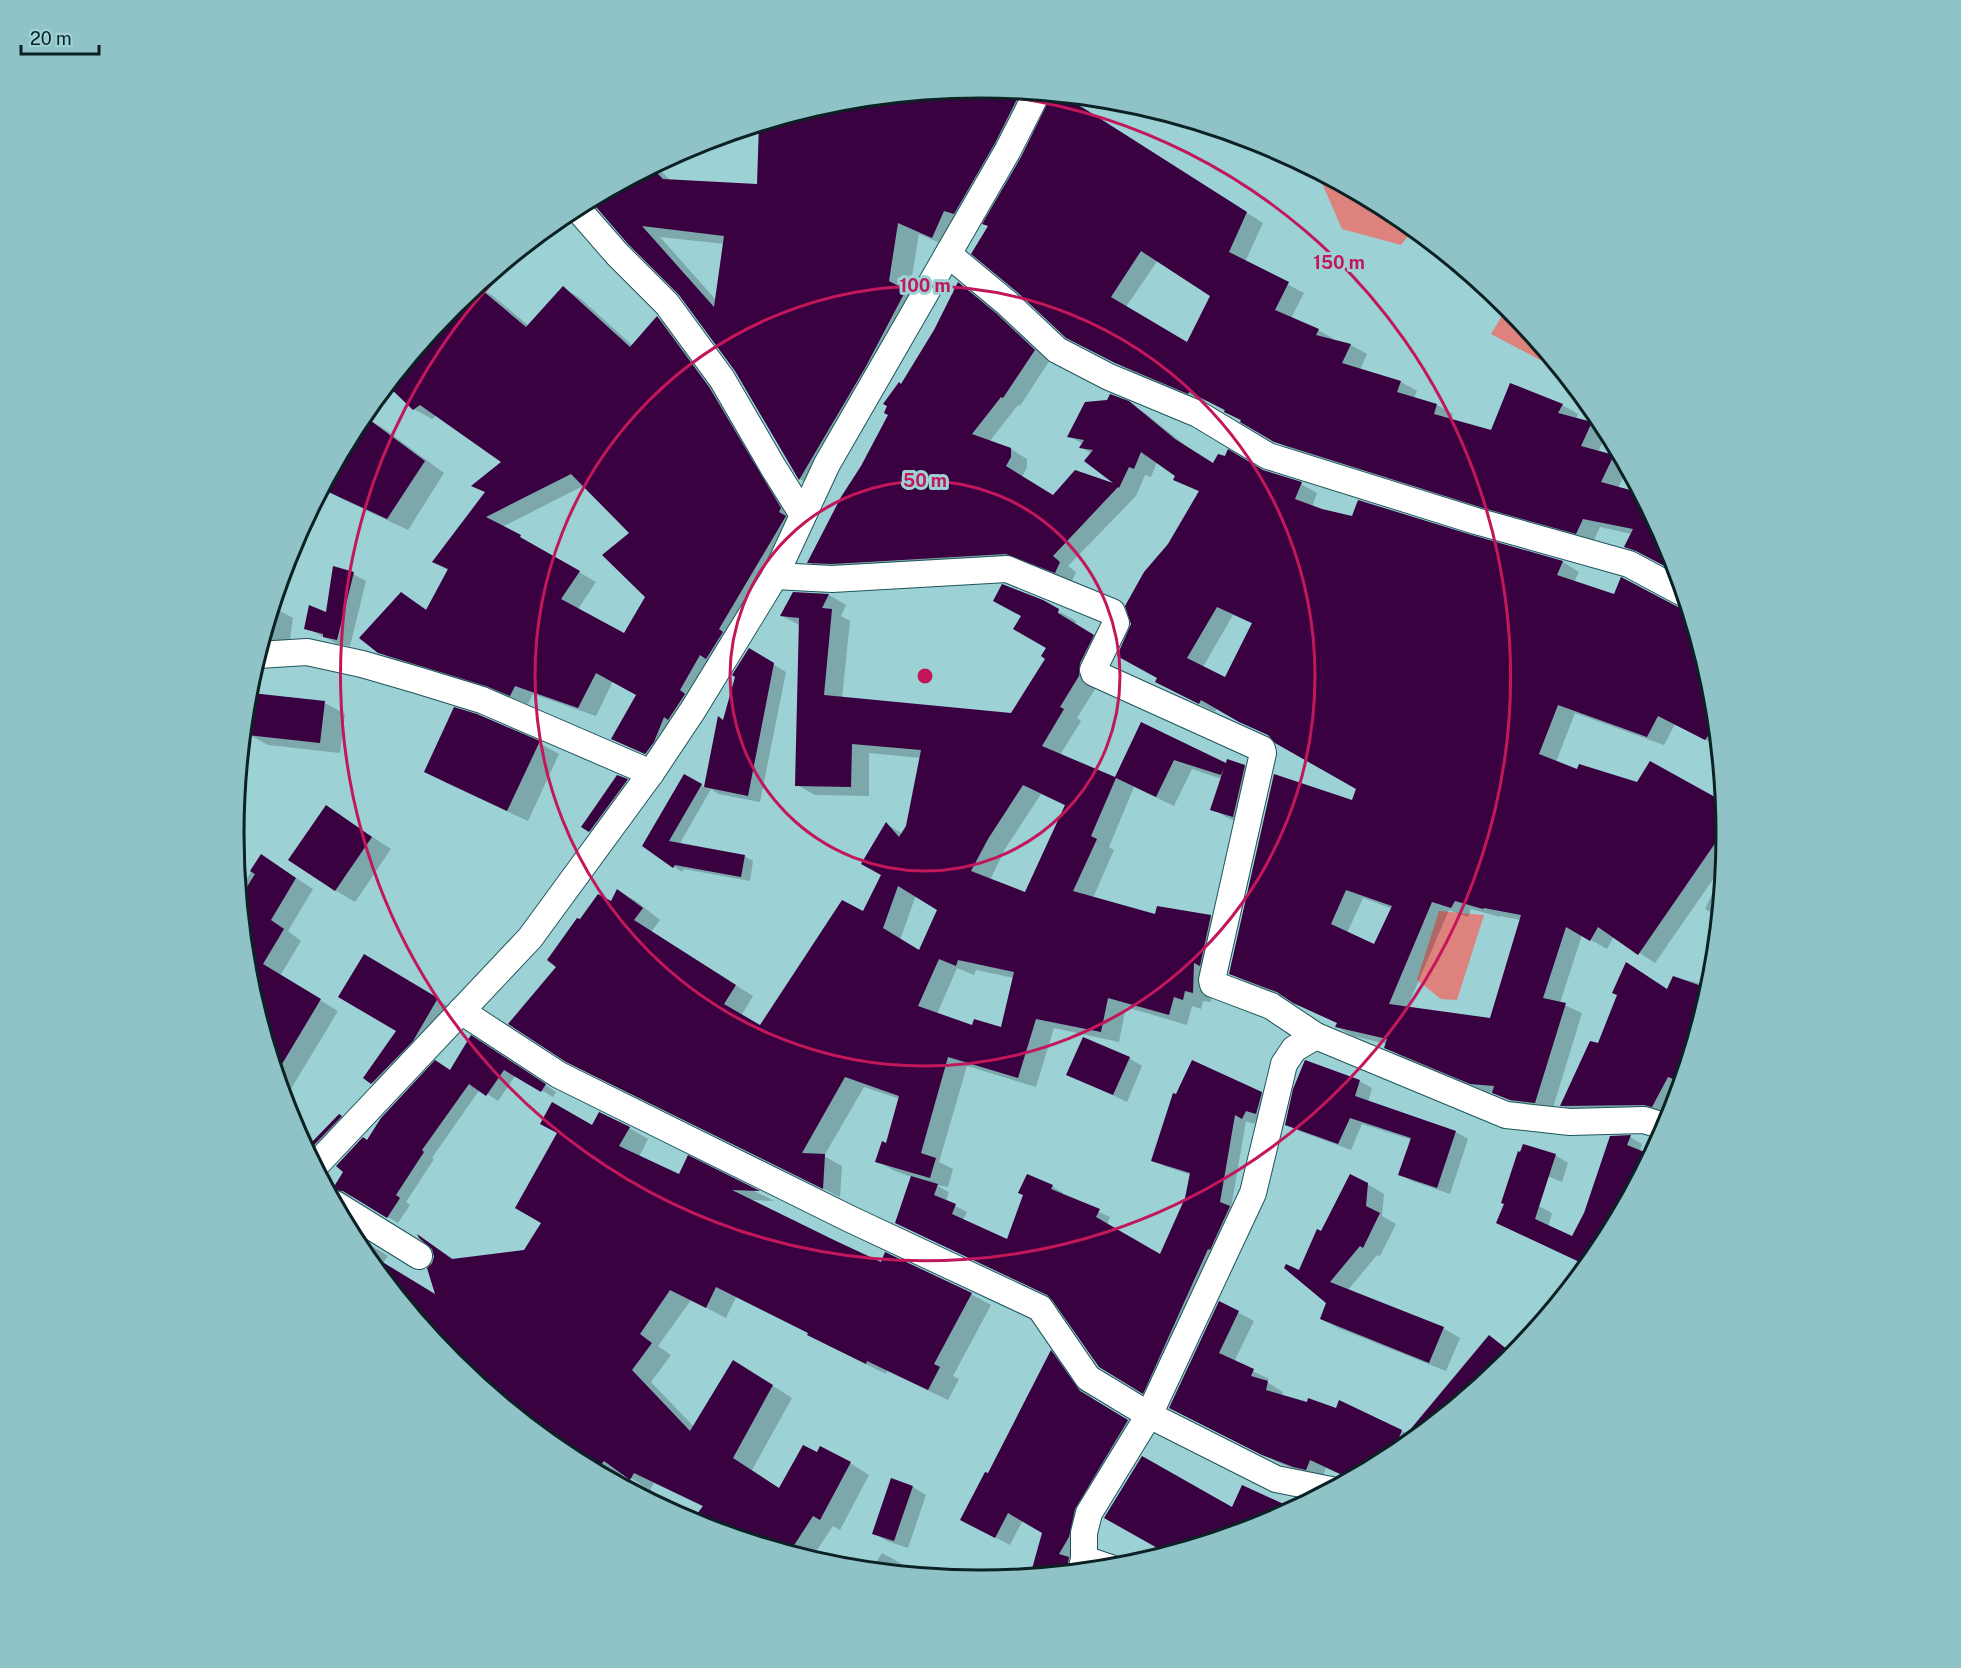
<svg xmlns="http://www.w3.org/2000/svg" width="1961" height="1668" viewBox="0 0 1961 1668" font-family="'Public Sans',sans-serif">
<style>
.water{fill:#de827d}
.shadow{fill:#0003;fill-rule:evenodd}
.building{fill:#390140;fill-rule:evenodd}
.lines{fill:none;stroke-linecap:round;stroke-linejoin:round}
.street-casing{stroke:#1f5559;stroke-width:28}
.street{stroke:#fff;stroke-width:26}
.ring{fill:none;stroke:#c2185b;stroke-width:3}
.rim{fill:none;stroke:#0b2123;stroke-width:3}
.centre{fill:#c2185b;stroke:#9cd1d6;stroke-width:3}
.ring-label{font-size:18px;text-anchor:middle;font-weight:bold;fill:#c2185b;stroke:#9cd1d6;stroke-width:6;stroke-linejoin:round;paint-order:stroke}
</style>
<rect width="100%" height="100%" fill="#9cd1d6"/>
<g class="water">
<polygon points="1326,176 1396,213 1414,228 1401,245 1342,229 1322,183"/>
<polygon points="1508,306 1509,306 1563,372 1491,334"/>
<polygon points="1439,911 1484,915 1457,1000 1441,999 1417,980"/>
</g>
<g class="shadow">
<path d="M981,87L1050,94L1044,98L953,249L919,234L909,294L926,303L820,491L800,479L736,371L680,294L590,200L655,165L671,181L758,185L835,101ZM660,237L725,244L716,300Z"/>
<path d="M1052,94L1101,120L1263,223L1245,262L1304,293L1291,318L1318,330L1334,339L1333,341L1351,345L1367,354L1360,370L1401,382L1417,391L1414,398L1437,405L1453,414L1450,420L1492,432L1562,405L1578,414L1576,419L1591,423L1607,433L1598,452L1613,456L1625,463L1628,468L1618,488L1642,494L1671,548L1678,572L1626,546L1632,534L1600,527L1593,542L1498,515L1292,451L1206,400L1205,402L1133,372L1084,346L990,227ZM1158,260L1212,295L1188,343L1126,307Z"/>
<path d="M958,284L974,293L1013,325L1050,360L1020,406L1018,405L989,442L1011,449L1027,459V467L1022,477L1054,497L1076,472L1120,487L1086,460L1092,454L1081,447L1083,444L1069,436L1128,403L1145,413L1191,450L1214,465L1263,472L1301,484L1317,493L1312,507L1321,511L1471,537L1563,562L1579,572L1574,582L1615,596L1689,609L1713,689L1719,747L1675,724L1664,745L1575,713L1556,762L1701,835L1725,809L1727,834L1725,862L1655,963L1614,936L1607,949L1582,935L1560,1003L1582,1013L1552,1111L1527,1109L1495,1093L1488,1092L1402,1057L1386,1047L1387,1044L1353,1036L1337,1027L1339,1024L1292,1000L1247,983L1230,973L1353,801L1358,788L1273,738L1217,708L1215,712L1173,691L1170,545L1200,492L1175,480L1177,476L1157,462L1151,477L1145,475L1136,496L1068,566L1076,572L1072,581L1024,562L825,571L809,562L863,467L902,386L936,331ZM1233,615L1253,624L1226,679L1203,667ZM1363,898L1393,909L1375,946L1347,933ZM1471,909L1500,917V916L1521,920L1491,1020L1407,1008L1449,910L1468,917Z"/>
<path d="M476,286L493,296L529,326L563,288L580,298L633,346L658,318L675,328L797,519L663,763L613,739L638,694L613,681L596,716L533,694L528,704L505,695L397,662L379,652L402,594L428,610L449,571L434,562L487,493L503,462L437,415L432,419L414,409L388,384L440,321L443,326ZM585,485L632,533L647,597L625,635L578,609L596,582L502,527Z"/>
<polygon points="364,417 383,428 444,473 408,530 342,499 323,488"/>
<polygon points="353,574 366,581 350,646 338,644 306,628 328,614"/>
<path d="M793,593L829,595L846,605L841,616L850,621L842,698L1012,714L1047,658L1055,620L1060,612L1076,621L1075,624L1111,646L1097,686L1077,718L1081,721L1060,755L1115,779L1141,724L1227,765L1244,766L1262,776L1251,826L1230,819L1212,809L1222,779L1192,769L1174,806L1134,787L1109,847L1114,850L1093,898L1156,916L1158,908L1211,916L1229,927L1212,972L1211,1002L1203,1001L1201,1009L1192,1006L1187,1025L1126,1007L1119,1042L1054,1028L1036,1087L967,1066L939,1162L953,1169L948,1187L936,1185L949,1192L946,1201L967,1212L963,1220L1008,1241L1052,1186L1063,1193L1062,1196L1110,1217L1107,1225L1161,1256L1187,1198L1191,1175L1164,1166L1153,1160L1261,1093L1273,1100L1268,1120L1258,1116L1254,1124L1246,1121L1231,1208L1241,1214L1154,1399L1100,1366L1051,1296L896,1223L912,1177L895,1171L877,1161L887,1144L900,1099L864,1087L824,1156L842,1166L840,1197L586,1072L558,966L580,921L611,903L618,891L636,901L660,920L651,932L753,996L741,1016L760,1027L864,913L883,875L886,824L903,834L907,827L921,758L869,753V796L815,795L797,785L801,626L782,616ZM1041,794L1066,806L1026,894L990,880L1005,849ZM916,895L939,909L920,951L900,940ZM957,968L974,975L976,970L1014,978L1002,1029L973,1027L937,1014Z"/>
<polygon points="272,610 280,611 293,618 289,646 261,645"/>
<polygon points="761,657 786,672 760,802 718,794 711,789 679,845 744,856 753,861 750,881 684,869 682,872 644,846 684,776 706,788 719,719 724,722"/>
<polygon points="325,703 345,714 340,753 268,745 248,734"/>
<polygon points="476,716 539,743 559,754 528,821 446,783 426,771"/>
<polygon points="617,777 633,784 596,834 583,827"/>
<polygon points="326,807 391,849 355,902 335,890"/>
<polygon points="262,856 313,889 288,931 301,941 280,976 338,1011 286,1097 283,1095 248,979 239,890"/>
<polygon points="1724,869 1719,917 1705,909"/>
<polygon points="364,956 455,1010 390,1094 365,1078 398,1031"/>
<polygon points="1674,977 1711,986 1683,1079 1665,1113 1657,1111 1574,1112 1562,1105 1599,1045 1668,991"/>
<polygon points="482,1043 556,1092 553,1097 516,1075 498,1101 480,1089 432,1158 434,1159 406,1202 410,1205 398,1223 354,1197 344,1195 334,1189 368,1141 451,1072"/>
<polygon points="1129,1058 1142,1066 1127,1102 1068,1074"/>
<polygon points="1359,1081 1372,1088 1368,1102 1456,1132 1468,1139 1450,1194 1412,1181 1400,1174 1412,1140 1362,1124 1351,1150 1299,1131 1287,1124"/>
<polygon points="339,1115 345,1119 321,1147 315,1144"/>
<polygon points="592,1127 629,1128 648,1139 639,1157 680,1176 688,1157 774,1201 750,1200 882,1264 886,1254 971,1294 991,1305 953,1376 959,1379 948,1400 887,1371 886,1374 829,1346 810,1334 736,1297 726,1318 691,1300 658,1346 671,1355 651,1382 694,1427 753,1373 792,1398 752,1470 780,1489 817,1454 850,1463 869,1475 840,1530 833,1526 811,1559 694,1524 693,1523 704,1507 654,1483 650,1490 623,1473 616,1482 565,1455 452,1362 359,1249 353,1237 354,1235 388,1256 383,1263 437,1296 434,1249 420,1237 455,1260 525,1251 543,1223"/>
<polygon points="1630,1137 1642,1144 1640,1152 1651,1157 1624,1206 1605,1198"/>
<polygon points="1555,1155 1568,1163 1562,1182 1530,1169"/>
<polygon points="1367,1184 1384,1194 1382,1216 1396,1224 1380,1256 1377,1255 1348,1290 1443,1328 1460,1338 1446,1371 1338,1328 1321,1319 1328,1303 1300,1271"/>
<polygon points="1539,1206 1552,1213 1548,1227 1573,1238 1579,1226 1606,1240 1601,1249 1578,1278 1585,1264 1498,1223"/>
<polygon points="1220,1303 1254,1321 1234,1362 1269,1379 1267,1382 1283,1392 1282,1396 1337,1410 1340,1402 1408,1434 1489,1337 1515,1354 1508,1362 1395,1455 1351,1479 1326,1468 1322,1478 1310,1475 1279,1463 1186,1416"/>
<polygon points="1051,1352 1065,1360 1094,1400 1141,1429 1073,1561 1082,1571 1032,1576 1044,1533 1023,1520 1010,1545 976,1527 988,1475"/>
<polygon points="913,1487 926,1495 908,1548 887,1541 874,1533"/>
<polygon points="1243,1487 1293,1510 1266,1524 1170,1553 1232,1509"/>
<polygon points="882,1553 895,1560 920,1575 871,1570"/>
</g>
<g class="building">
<path d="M981,87L1021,91L995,143L954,214L944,211L932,238L898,223L889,281L906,290L865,368L799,480L735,371L679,295L628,244L590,200L651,167L663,179L757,184L759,124L835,101ZM642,226L724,236L714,307Z"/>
<path d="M1052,94L1060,95L1085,109L1247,212L1229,252L1289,282L1275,310L1319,329L1316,335L1351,344L1342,363L1401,381L1397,392L1437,404L1434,414L1491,430L1510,383L1563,404L1558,413L1592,422L1581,446L1614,455L1601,482L1641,493L1664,535L1658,534L1657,542L1670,547L1678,573L1636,551L1624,547L1633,529L1583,519L1576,534L1480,507L1274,442L1240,422L1241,420L1224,412L1225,410L1189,392L1188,394L1115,363L1066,338L1017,292L971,254L988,226L982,224L1021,157ZM1141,251L1210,296L1187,342L1111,297Z"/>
<path d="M958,282L997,314L1035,350L1003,398L1001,397L972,434L1011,448V457L1006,466L1053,495L1075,470L1113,483L1084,461L1093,450L1079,448L1084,440L1067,437L1085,402L1107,400L1110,394L1129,401L1175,439L1213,463L1218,454L1225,456L1228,449L1263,470L1302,482L1295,499L1322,509L1352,516L1358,500L1472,535L1563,561L1557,575L1614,594L1621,577L1678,607L1689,608L1713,689L1719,745L1708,736L1705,740L1658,716L1647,737L1558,705L1539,754L1577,769L1579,764L1637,782L1650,761L1724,802L1727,826L1638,955L1598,927L1590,941L1566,927L1543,998L1566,1003L1535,1103L1510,1100L1492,1093L1494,1086L1470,1084L1384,1048L1387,1039L1335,1027L1337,1023L1293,1003L1277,992L1229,974L1274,774L1352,800L1356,789L1275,743L1268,735L1239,722L1201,700L1199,704L1155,682L1157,678L1117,656L1131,624L1125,606L1144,572L1168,544L1199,491L1173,480L1175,476L1141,452L1134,469L1129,467L1119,488L1118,487L1053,556L1060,562L1055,573L1006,554L832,564L807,563L841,497L861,466L888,415L884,413L887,406L883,404L899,382L901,384L934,330ZM1217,607L1252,623L1225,677L1187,658ZM1346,890L1392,906L1374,944L1331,924ZM1455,901L1483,909L1484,908L1521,915L1490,1018L1389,1004L1432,902L1451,908Z"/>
<path d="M477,286L526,327L563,286L630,347L657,316L709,387L781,508L779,512L786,516L719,629L723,632L706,659L700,655L680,690L685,694L668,720L664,717L654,742L645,754L611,739L636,695L596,673L578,708L515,686L510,696L486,686L378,653L359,638L401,592L426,610L448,569L432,562L485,492L471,486L501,462L420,405L413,410L387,385L436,326L438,330L470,292ZM571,474L629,533L602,555L645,597L624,633L561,599L580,571L520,537L521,535L486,517Z"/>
<polygon points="363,415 425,461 387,519 322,489"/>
<polygon points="333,566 354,572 337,640 323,637 323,634 304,629 309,605 326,612"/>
<path d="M1002,584L1043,600L1059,609L1058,613L1094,635L1080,663L1079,676L1060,707L1064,709L1042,746L1115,777L1141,722L1226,763L1227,759L1245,765L1233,817L1210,810L1224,768L1221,775L1174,760L1156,797L1116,778L1091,836L1097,839L1073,891L1155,914L1157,906L1211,915L1200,966L1194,963L1193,993L1185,991L1183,1000L1174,997L1169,1015L1108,998L1101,1032L1036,1019L1018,1078L948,1057L921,1153L936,1158L930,1178L875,1162L882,1141L886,1143L899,1096L845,1077L802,1153L825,1154L823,1189L566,1062L508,1024L556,967L547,960L577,918L580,919L598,894L611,901L617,889L643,908L634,920L736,985L724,1004L760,1025L842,900L863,911L881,875L861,864L886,822L899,837L906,826L921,750L852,744L851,787L795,786L799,618L780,616L793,592L829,594L822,608L832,609L824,695L1011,713L1045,659L1041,656L1046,648L1013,629L1021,616L993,601ZM1023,785L1065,805L1025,892L971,871L988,839ZM898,886L937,910L919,950L883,928ZM939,959L956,966L958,960L1014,972L1001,1027L974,1019L972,1025L918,1006Z"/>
<polygon points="749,648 774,663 748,796 704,787 718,716 723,720 735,677 732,675"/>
<polygon points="252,693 325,701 320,743 247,735"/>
<polygon points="454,707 477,714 540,741 507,811 424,772"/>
<polygon points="684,774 702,784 669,841 745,855 741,877 675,865 673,868 642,846"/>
<polygon points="617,775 628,779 589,832 581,827"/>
<polygon points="326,805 372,837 335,891 288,860"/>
<polygon points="261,854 296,878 271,920 284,929 263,964 321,999 276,1074 248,979 240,898 255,874 250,871"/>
<polygon points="364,954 438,998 413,1041 371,1084 363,1078 396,1031 338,997"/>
<polygon points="1626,962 1667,989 1673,976 1710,989 1682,1082 1668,1077 1652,1107 1644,1105 1560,1106 1590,1041 1598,1043 1617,995 1612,993"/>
<polygon points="471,1035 546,1084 541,1092 504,1070 486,1096 469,1084 422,1150 424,1152 396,1195 400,1198 387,1218 343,1191 332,1190 343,1172 336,1166 363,1137 367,1140 381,1118 435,1060 450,1070"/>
<polygon points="1083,1037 1130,1057 1113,1095 1066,1075"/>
<polygon points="1192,1060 1262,1092 1256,1114 1246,1111 1242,1119 1235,1115 1220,1202 1230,1206 1210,1250 1208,1249 1143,1394 1099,1367 1052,1300 1047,1295 895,1223 911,1176 938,1184 934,1195 956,1204 952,1214 1007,1239 1023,1195 1018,1193 1027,1174 1053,1185 1051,1189 1100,1209 1096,1217 1160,1254 1185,1198 1190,1173 1151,1161 1173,1093 1176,1094"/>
<polygon points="1305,1060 1360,1080 1355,1096 1456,1131 1437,1188 1398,1175 1411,1138 1350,1118 1338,1144 1285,1125 1293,1089"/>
<polygon points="552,1102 592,1125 599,1112 630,1127 619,1146 679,1174 688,1155 760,1191 732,1190 836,1241 881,1262 885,1252 972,1293 934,1364 940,1367 928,1390 867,1361 866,1364 807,1335 808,1333 716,1287 706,1308 670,1290 640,1334 652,1343 632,1370 690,1431 733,1360 773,1385 733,1458 779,1488 803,1445 817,1452 820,1446 851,1462 820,1520 813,1516 789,1553 694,1524 691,1522 703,1506 634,1473 630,1480 604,1461 596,1471 565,1455 452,1362 364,1254 366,1252 435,1294 427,1268 432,1263 434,1257 432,1249 419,1238 417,1234 452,1259 524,1250 541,1223 515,1208 557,1133 540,1124"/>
<polygon points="339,1114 342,1116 314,1145 311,1143"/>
<polygon points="1631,1135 1627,1145 1652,1155 1601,1249 1588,1266 1496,1223 1504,1204 1501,1203 1518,1151 1520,1152 1523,1144 1556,1154 1535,1219 1572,1236 1584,1213 1610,1136"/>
<polygon points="1350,1174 1368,1183 1366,1206 1380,1213 1363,1248 1360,1246 1330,1282 1444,1327 1429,1363 1320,1319 1326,1303 1284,1268 1286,1264 1299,1270 1317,1229 1321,1231"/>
<polygon points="1219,1301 1239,1311 1219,1353 1254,1369 1251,1376 1268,1381 1266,1390 1307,1402 1308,1398 1336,1408 1339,1400 1402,1430 1391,1458 1351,1479 1310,1460 1306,1470 1293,1467 1262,1455 1169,1408"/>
<polygon points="1489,1335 1513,1354 1501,1368 1416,1438 1409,1431"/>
<polygon points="1051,1350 1080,1391 1128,1420 1075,1509 1069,1537 1059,1554 1069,1557 1066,1573 1030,1576 1042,1533 1008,1513 995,1538 960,1520 985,1472 988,1473"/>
<polygon points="1142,1456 1232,1507 1242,1485 1288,1506 1284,1515 1266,1524 1168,1554 1104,1518"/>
<polygon points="891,1478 913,1486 894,1541 872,1534"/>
</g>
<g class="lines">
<g class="street-casing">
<g id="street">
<polyline points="576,207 617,254 667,304 722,379 773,467 803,515"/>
<polyline points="948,254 1007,303 1057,350 1109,377 1198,414 1268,456 1476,521 1629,564 1685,594"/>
<polyline points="775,576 832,579 1007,569 1112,612 1116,623 1093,670 1094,673 1262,749 1263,753 1212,980 1213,984 1271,1006 1316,1036"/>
<polyline points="258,655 307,652 362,664 417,680 482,700 651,773"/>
<polyline points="461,1011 559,1075 850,1219 1040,1308 1088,1378 1149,1415 1089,1513 1084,1533 1084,1559"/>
<polyline points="315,1166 530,938 651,773 693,710 775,576 827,464 1008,150 1037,93"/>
<polyline points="335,1204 419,1256"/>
<polyline points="1331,1490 1276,1479 1149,1415 1253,1193 1284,1064 1294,1049 1316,1036 1506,1115 1570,1122 1644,1120 1667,1127"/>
<polyline points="1081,1571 1084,1559 1111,1568"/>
</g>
</g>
<use href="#street" class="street"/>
</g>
<g class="ring">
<circle cx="925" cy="676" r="195"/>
<circle cx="925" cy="676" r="390"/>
<path d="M940 91A585 585 0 1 1 569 212"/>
</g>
<path d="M0 0H1961V1668H0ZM244 834a736 736 0 1 1 1472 0a736 736 0 1 1-1472 0Z" fill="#90c3c8" fill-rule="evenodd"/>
<path class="rim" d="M244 834a736 736 0 1 1 1472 0a736 736 0 1 1-1472 0Z"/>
<circle cx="925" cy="676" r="9" class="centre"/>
<g class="ring-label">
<text x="1339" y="269">150 m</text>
<text x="925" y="292">100 m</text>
<text x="925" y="487">50 m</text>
</g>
<path d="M21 45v9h78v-9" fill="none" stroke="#0b2123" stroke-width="3"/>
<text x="30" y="45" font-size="18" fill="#0b2123" stroke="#9cd1d6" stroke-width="4.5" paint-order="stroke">20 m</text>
</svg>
